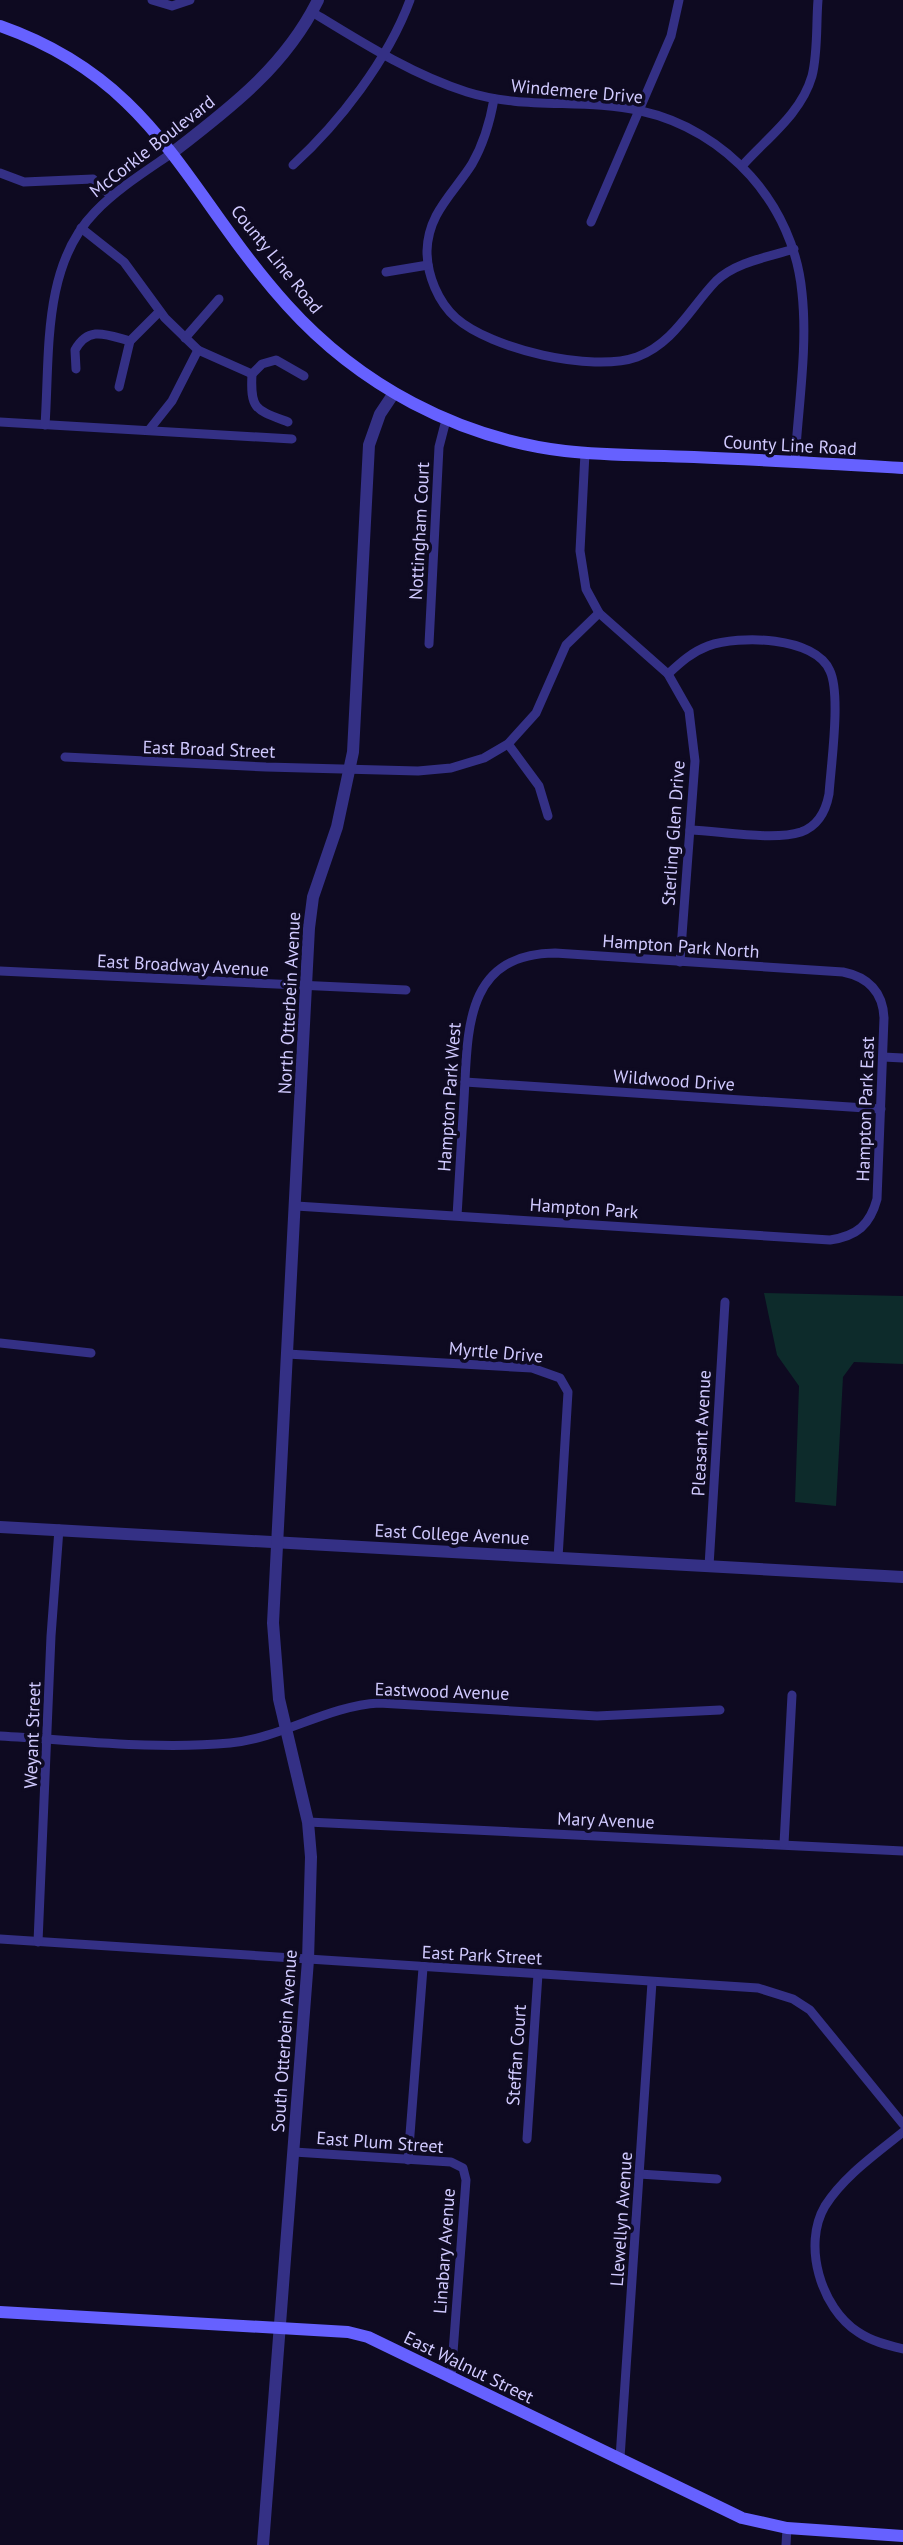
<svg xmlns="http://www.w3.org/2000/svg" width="903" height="2545" viewBox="0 0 903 2545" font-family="'PT Sans',sans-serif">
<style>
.green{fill:#0d2b2b}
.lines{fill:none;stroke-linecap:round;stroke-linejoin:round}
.minor{stroke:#343085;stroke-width:9}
.tertiary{stroke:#343085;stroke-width:12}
.secondary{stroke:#6661ff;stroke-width:12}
.labels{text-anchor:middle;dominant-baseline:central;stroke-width:7;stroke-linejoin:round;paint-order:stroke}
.street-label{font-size:18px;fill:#d1caff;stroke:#0e0a21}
</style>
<rect width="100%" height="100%" fill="#0e0a21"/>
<polygon class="green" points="764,1293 903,1296 903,1364 854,1362 843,1377 836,1506 795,1502 799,1386 777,1355"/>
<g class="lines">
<g class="minor">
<polyline points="152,0 172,6 190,0"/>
<path d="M312,12C361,42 413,75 467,92C524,110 584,98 641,111C727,130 794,205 802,293C808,348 798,407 795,462"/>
<path d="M494,99C490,122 484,143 472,164C453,194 428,213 427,251C427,275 438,302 456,318C491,349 592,373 637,357C674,343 690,308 716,281C736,262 768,257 794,249"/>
<path d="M293,165C339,123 388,60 410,0"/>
<path d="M742,166C767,138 801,114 812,76C818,52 816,25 818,0"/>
<polyline points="0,173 24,182 93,179 111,196"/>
<polyline points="591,222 671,36 679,0"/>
<polyline points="81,228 124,262 165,318 198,350 252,374 262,364 276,360 304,376"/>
<polyline points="386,272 428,265"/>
<polyline points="185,338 219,299"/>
<path d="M76,369L75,350C89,325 107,335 130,341"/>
<path d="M252,374C250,410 256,410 288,422"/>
<polyline points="119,387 130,341 159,312"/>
<polyline points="0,422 292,439"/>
<path d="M45,425C50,353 42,266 95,212C117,189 146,171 172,153"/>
<polyline points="149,430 172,401 198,350"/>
<polyline points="585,453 580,551 586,589 599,613 668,674 689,711 695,761 680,962"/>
<polyline points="429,644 439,447 446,420"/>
<path d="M668,674C681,662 692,652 708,646C739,635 815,636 830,671C841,695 831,765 829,794C826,810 818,826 801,832C773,841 721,831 690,830"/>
<polyline points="508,744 539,786 548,816"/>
<polyline points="65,757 266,767 418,771 451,768 484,758 508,744 536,713 566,645 599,613"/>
<polyline points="0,971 406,990"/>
<polyline points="883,1057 903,1058"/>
<polyline points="465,1082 881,1109"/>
<path d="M296,1206L830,1240C857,1236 870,1225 877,1199L884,1018C883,992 868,977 843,972L555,953C464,954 468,1031 464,1099C462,1138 459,1177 457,1216"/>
<polyline points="0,1343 91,1353"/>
<polyline points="287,1354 532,1368 560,1378 568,1392 558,1558"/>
<polyline points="709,1566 725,1302"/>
<path d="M0,1736C76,1740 154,1750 230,1743C282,1738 327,1706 379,1703L597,1716L720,1710"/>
<polyline points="308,1822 903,1851"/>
<polyline points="784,1844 792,1695"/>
<polyline points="0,1939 758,1988 793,1999 810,2010 903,2124"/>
<polyline points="38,1942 51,1636 59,1529"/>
<path d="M903,2132C876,2154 844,2176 825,2206C802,2245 821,2308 858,2332C871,2341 887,2345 903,2349"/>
<polyline points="527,2139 538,1974"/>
<polyline points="294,2152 451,2162 463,2168 466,2180 451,2379"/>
<polyline points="408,2160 423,1968"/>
<polyline points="639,2174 717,2179"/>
<polyline points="620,2458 652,1982"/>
<polyline points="786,2545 787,2528"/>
</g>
<g class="tertiary">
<path d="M172,153C229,109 285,67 318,0"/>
<polyline points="0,1527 903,1577"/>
<polyline points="263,2545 308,1960 311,1857 308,1822 279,1699 273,1623 309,928 313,897 337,827 353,752 369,445 380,414 394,393"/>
</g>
<g class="secondary">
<path d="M0,26C157,81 186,193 287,305C359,385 458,438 565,451C608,456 651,455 694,457C764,460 833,464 903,468"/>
<polyline points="0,2312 348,2332 368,2337 742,2518 787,2528 903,2536"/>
</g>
</g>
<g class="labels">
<g class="street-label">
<text transform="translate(577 91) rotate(5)">Windemere Drive</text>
<text transform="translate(152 146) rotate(-38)">McCorkle Boulevard</text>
<text transform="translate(277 259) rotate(51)">County Line Road</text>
<text transform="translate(790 445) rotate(3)">County Line Road</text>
<text transform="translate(419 531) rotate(-87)">Nottingham Court</text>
<text transform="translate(209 749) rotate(2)">East Broad Street</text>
<text transform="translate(673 833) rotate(-86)">Sterling Glen Drive</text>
<text transform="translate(681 946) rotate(4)">Hampton Park North</text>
<text transform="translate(183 965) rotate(3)">East Broadway Avenue</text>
<text transform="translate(289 1003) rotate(-87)">North Otterbein Avenue</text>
<text transform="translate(674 1080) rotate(4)">Wildwood Drive</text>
<text transform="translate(449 1097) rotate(-86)">Hampton Park West</text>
<text transform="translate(865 1109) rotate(-88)">Hampton Park East</text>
<text transform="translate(584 1208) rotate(4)">Hampton Park</text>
<text transform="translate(496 1352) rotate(5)">Myrtle Drive</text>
<text transform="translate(701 1433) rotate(-87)">Pleasant Avenue</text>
<text transform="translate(452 1534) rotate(3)">East College Avenue</text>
<text transform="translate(442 1691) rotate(2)">Eastwood Avenue</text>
<text transform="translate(32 1735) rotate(-88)">Weyant Street</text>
<text transform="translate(606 1820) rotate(2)">Mary Avenue</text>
<text transform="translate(482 1955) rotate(3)">East Park Street</text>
<text transform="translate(284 2041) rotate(-86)">South Otterbein Avenue</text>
<text transform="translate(516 2055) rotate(-86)">Steffan Court</text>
<text transform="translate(380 2142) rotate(4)">East Plum Street</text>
<text transform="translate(621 2219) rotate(-86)">Llewellyn Avenue</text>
<text transform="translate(444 2251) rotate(-86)">Linabary Avenue</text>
<text transform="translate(469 2367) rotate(26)">East Walnut Street</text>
</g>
</g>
</svg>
